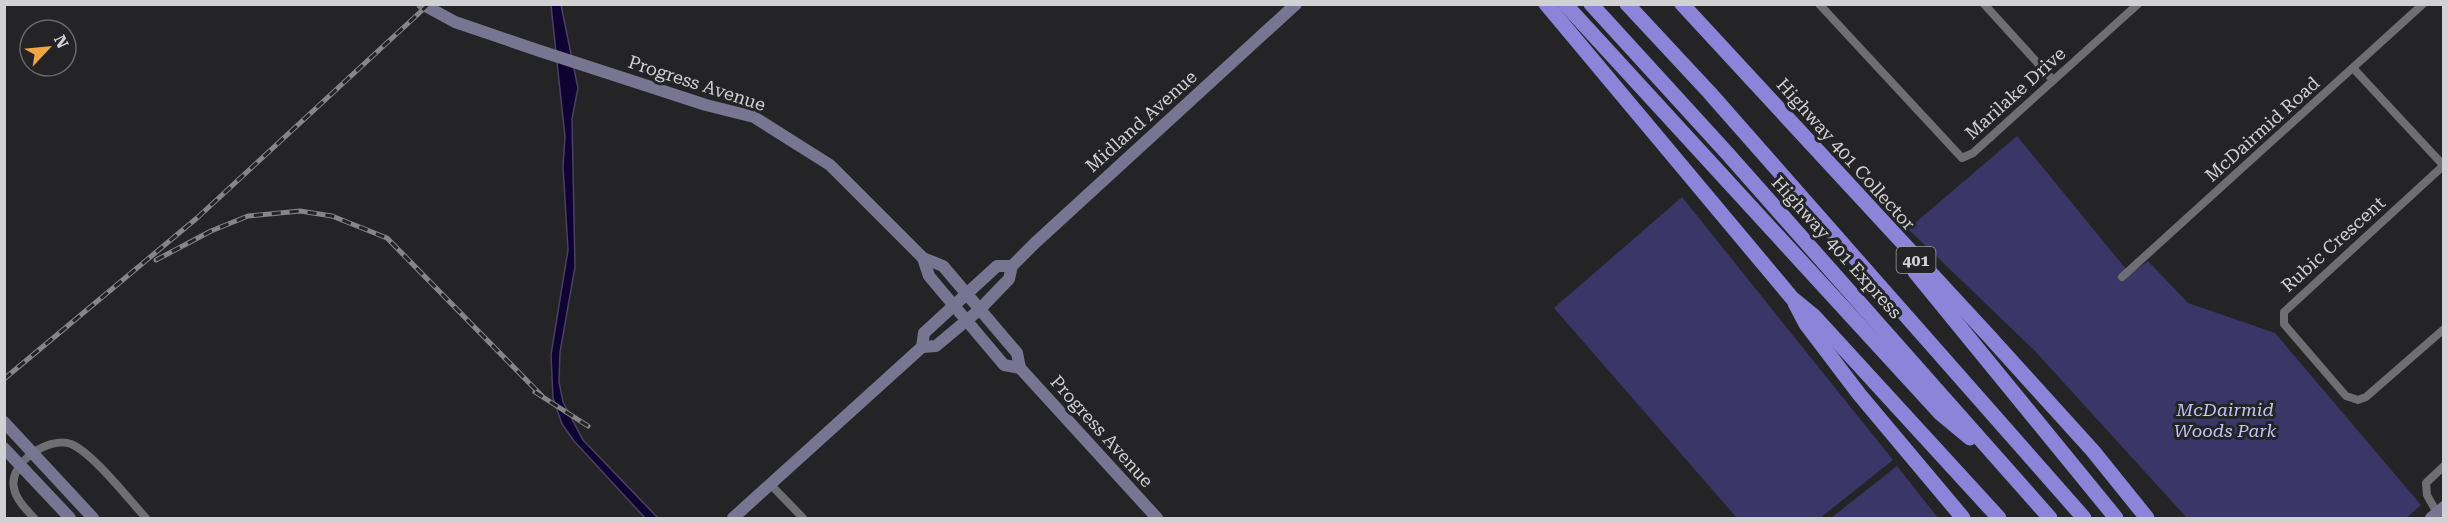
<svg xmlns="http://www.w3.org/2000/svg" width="2448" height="523" viewBox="0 0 2448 523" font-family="'Roboto Serif',serif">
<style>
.green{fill:#3b3668}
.water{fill:#0f0232;stroke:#494062;stroke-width:1.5}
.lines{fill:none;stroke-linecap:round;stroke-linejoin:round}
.minor{stroke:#6f6f73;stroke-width:8}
.secondary{stroke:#777591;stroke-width:12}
.motorway{stroke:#8b84d8;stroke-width:15}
.rail-casing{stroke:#868688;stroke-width:5}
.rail{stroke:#242427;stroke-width:3;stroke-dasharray:9;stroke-linecap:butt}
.labels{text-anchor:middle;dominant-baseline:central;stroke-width:6;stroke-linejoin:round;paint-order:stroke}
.shield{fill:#242427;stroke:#9d9d9f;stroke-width:1.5}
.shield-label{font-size:16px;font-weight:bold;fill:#d1d1d3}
.street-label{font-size:18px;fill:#d1d1d3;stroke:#242427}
.park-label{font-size:18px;font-style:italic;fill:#c6c4f7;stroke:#242427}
</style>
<rect width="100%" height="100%" fill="#242427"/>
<g class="green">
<polygon points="2017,136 2130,274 2148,261 2188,303 2275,333 2421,505 2406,518 2187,518 2035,351 1908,229"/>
<polygon points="1682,197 1893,460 1820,518 1737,518 1554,308"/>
<polygon points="1897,466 1938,518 1831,518"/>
</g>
<polygon class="water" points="551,5 561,5 578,88 572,119 575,267 560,352 559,382 563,402 583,440 658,518 645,518 574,441 562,424 553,398 551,355 568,250 563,166 565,137"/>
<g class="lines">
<g class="minor">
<polyline points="1819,4 1962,158 1973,153 2138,4"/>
<polyline points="1984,4 2053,80"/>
<polyline points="2353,68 2444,166"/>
<polyline points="2443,166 2284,312 2284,324 2346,396 2358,400 2366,397 2444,329"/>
<polyline points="2122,277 2423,4"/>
<polyline points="770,484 803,518"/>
<polyline points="2437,513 2427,495 2426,483 2444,466"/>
<path d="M34,518C27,510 16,500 14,488C8,463 49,436 71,444C93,453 129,500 146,518"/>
</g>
<g class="secondary">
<polyline points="422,4 455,22 537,50 706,105 754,117 830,165 923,258 943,266 1017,353 1020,368 1157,518"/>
<polyline points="923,258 929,276 1004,365 1020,368"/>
<polyline points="922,347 936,346 979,310 1009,279 1012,266 1035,243 1296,4"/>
<polyline points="4,422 93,518"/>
<polyline points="4,448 70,518"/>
<polyline points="733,518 922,347 924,333 997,266 1012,266"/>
<polyline points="2431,518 2444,507"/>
</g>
<g class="motorway">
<polyline points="1546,4 1792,298 1814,316 1999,518"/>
<polyline points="1565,4 1940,413 1970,438"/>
<polyline points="1591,4 1727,153 2050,518"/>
<polyline points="1627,4 1709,92 2084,518"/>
<polyline points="1682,4 1988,335 2093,451 2147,518"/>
<polyline points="1915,272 2116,518"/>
<polyline points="1795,303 1806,324 1859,394 1963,518"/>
</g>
<g class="rail-casing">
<g id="rail">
<polyline points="156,260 211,231 248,216 300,211 332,216 387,238 542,396"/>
<polyline points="4,379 197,218 429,4"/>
<polyline points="535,392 588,426"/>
</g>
</g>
<use href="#rail" class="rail"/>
</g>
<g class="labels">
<rect class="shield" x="1896.5" y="247" width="39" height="26" rx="4.5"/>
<g class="shield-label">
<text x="1916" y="260">401</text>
</g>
<g class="street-label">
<text transform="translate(697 83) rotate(18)">Progress Avenue</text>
<text transform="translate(2015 93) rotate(-42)">Marilake Drive</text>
<text transform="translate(1141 121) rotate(-42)">Midland Avenue</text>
<text transform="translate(2262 129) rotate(-42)">McDairmid Road</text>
<text transform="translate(1846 154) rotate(48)">Highway 401 Collector</text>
<text transform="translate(2333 244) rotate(-42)">Rubic Crescent</text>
<text transform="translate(1837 247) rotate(48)">Highway 401 Express</text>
<text transform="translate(1102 431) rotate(48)">Progress Avenue</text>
</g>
<g class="park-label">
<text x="2225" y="409">McDairmid<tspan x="2225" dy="21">Woods Park</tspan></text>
</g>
</g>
<rect width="2448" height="523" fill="none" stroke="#d1d1d3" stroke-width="12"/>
<g transform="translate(48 48) rotate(64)"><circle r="28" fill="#242427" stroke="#69696c" stroke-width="1.5"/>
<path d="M0-4.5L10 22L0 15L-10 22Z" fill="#f3a443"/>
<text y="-9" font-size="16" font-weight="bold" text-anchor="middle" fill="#d1d1d3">N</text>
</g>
</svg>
